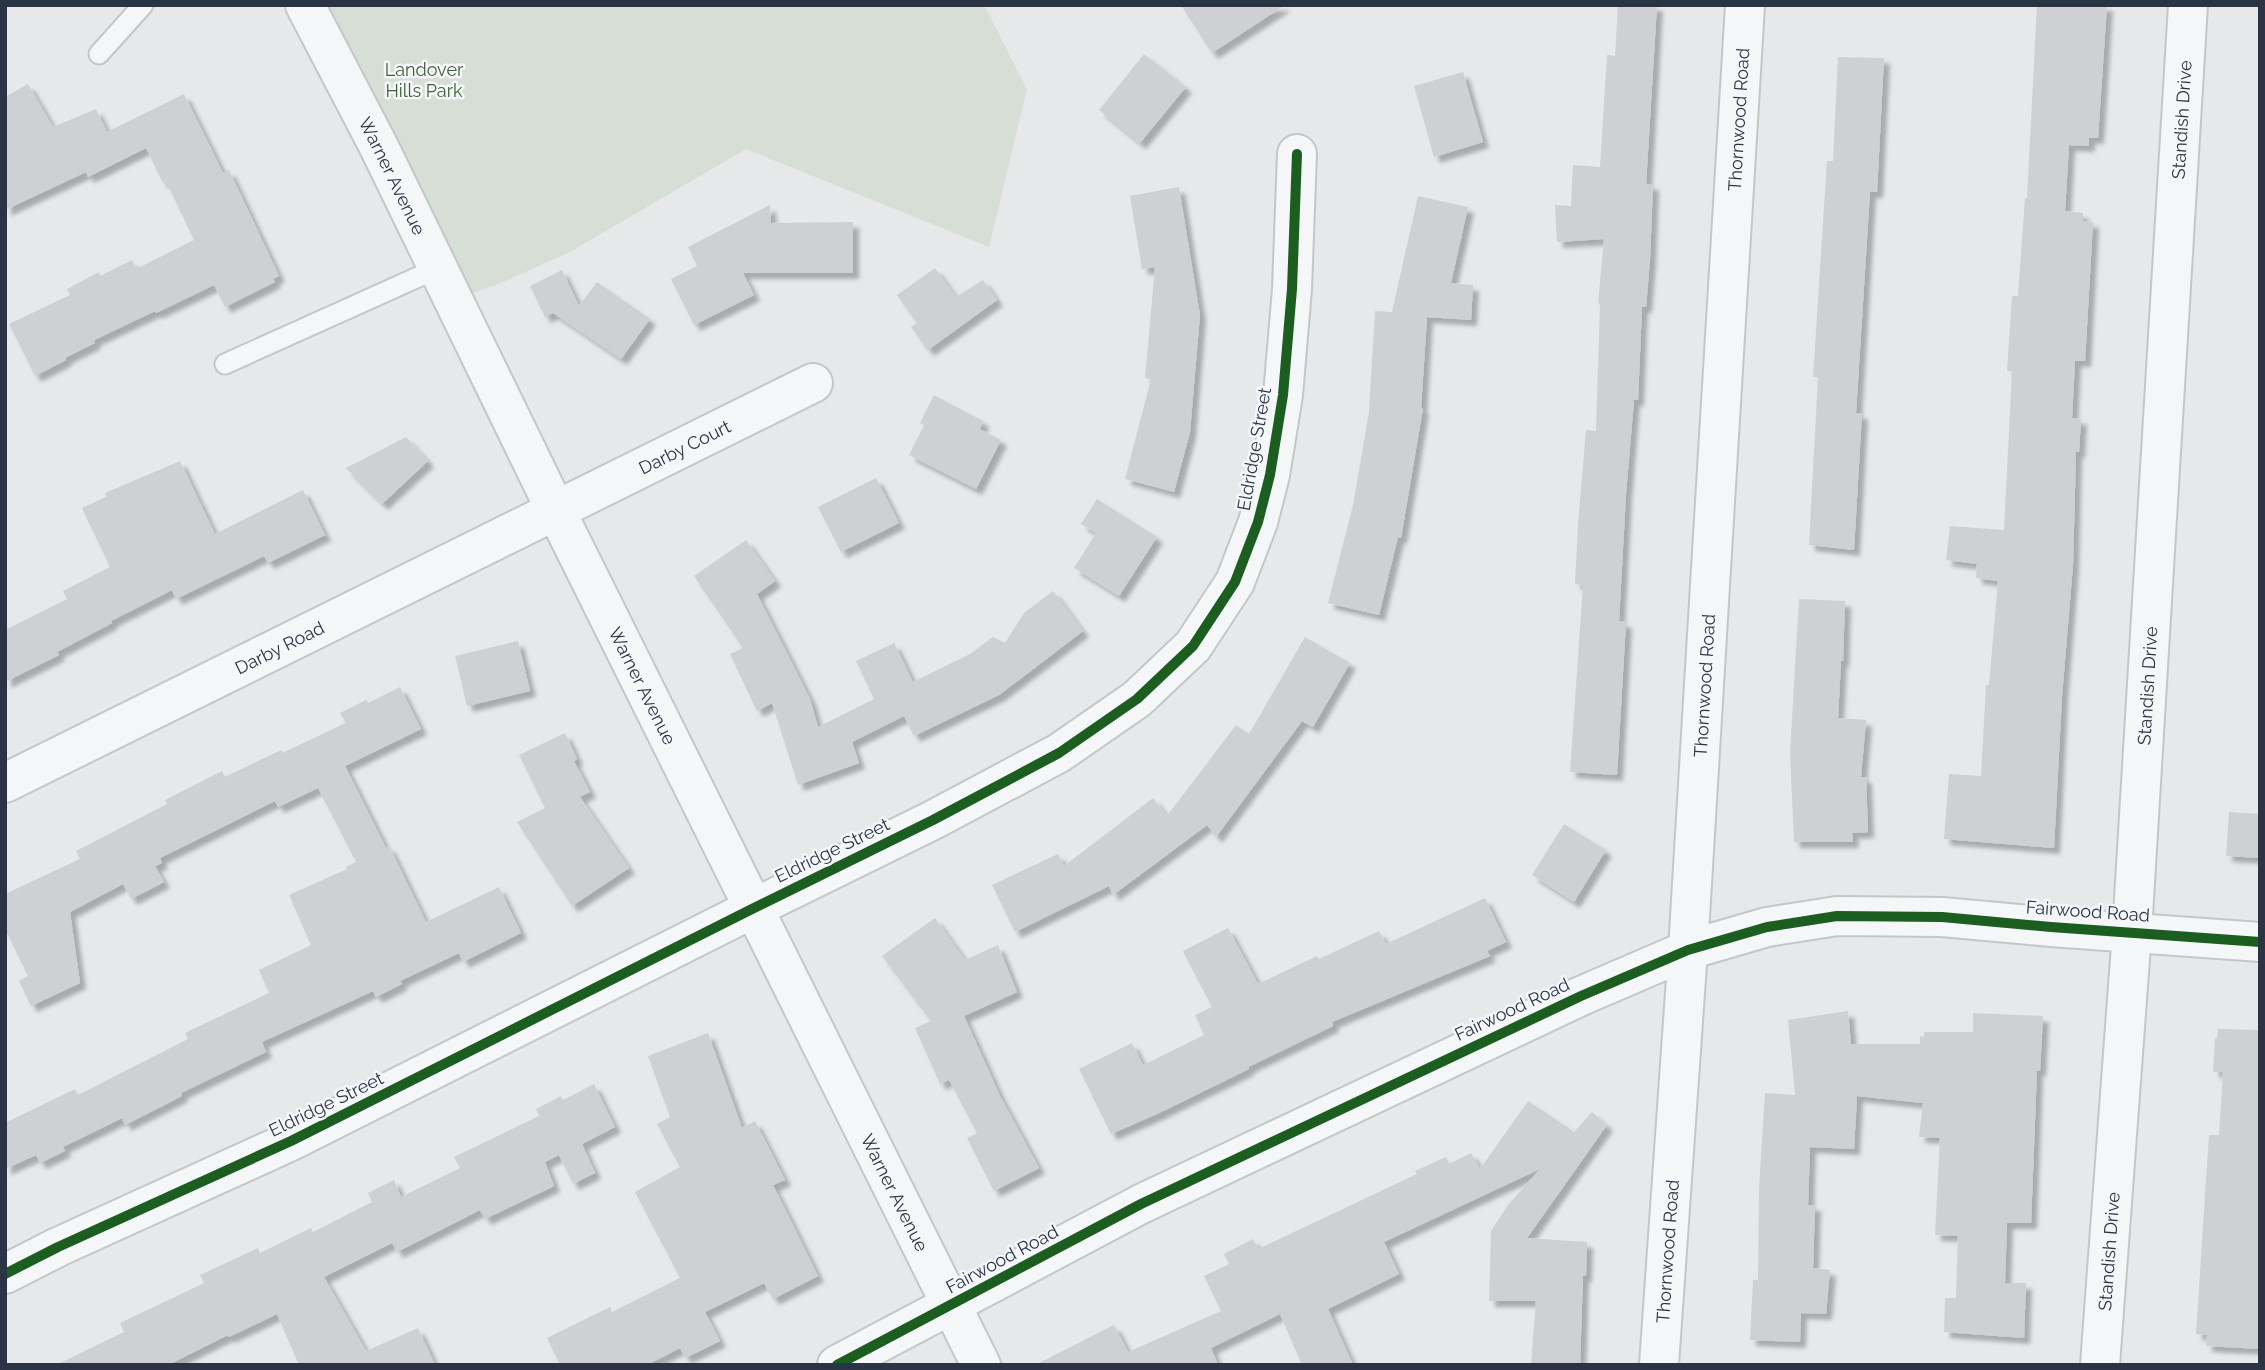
<svg xmlns="http://www.w3.org/2000/svg" width="2265" height="1370" viewBox="0 0 2265 1370" font-family="Raleway,sans-serif">
<style>
.green{fill:#d6ded6}
.building{fill:#ced0d3;filter:url(#shadow)}
.lines{fill:none;stroke-linecap:round;stroke-linejoin:round}
.service-casing{stroke:#c4c6c8;stroke-width:23}
.minor-casing{stroke:#c4c6c8;stroke-width:42}
.tertiary-casing{stroke:#c4c6c8;stroke-width:42}
.service{stroke:#f5f6f7;stroke-width:19}
.minor{stroke:#f5f6f7;stroke-width:38}
.tertiary{stroke:#f5f6f7;stroke-width:38}
.cycleway-casing{stroke:#f4f6f9;stroke-width:15}
.cycleway{stroke:#1b5e20;stroke-width:10}
.labels{text-anchor:middle;dominant-baseline:central;stroke-width:5;stroke-linejoin:round;paint-order:stroke}
.park-label{font-size:18px;fill:#3f6138;stroke:#f4f6f9}
.street-label{font-size:18px;fill:#2b3445;stroke:#f4f6f9}
</style>
<defs>
<filter id="shadow"><feDropShadow dx="6" dy="6" stdDeviation="2" flood-color="#0004"/></filter>
</defs>
<rect width="100%" height="100%" fill="#e6e8ea"/>
<polygon class="green" points="303,5 984,5 1027,89 989,247 746,149 570,252 496,285 452,299"/>
<g class="building">
<polygon points="1181,5 1285,5 1212,53"/>
<polygon points="1618,5 1657,5 1646,184 1653,184 1650,259 1646,307 1642,307 1638,400 1634,400 1626,494 1619,621 1626,622 1617,775 1570,772 1583,585 1575,584 1578,524 1586,430 1596,431 1600,304 1598,303 1604,239 1557,242 1555,205 1571,206 1573,165 1600,167 1607,55 1615,56"/>
<polygon points="2037,5 2107,5 2098,138 2089,138 2089,146 2069,145 2065,211 2083,213 2083,221 2093,222 2085,361 2075,361 2072,418 2081,419 2079,452 2076,452 2073,565 2062,696 2054,848 1944,839 1949,774 1981,776 1986,685 1989,685 1998,581 1976,578 1977,564 1946,560 1950,526 2004,530 2012,371 2007,371 2012,296 2018,296 2025,198 2027,198"/>
<polygon points="1144,54 1186,87 1140,143 1099,110"/>
<polygon points="1838,57 1884,58 1877,192 1870,192 1856,413 1862,413 1854,550 1809,545 1818,377 1813,377 1827,161 1833,161"/>
<polygon points="1463,72 1483,142 1434,157 1414,86"/>
<polygon points="28,84 53,127 96,109 107,132 184,94 223,173 229,170 279,276 273,279 275,282 225,307 214,285 156,313 155,311 94,340 95,343 65,358 66,360 35,376 9,324 70,295 67,289 99,272 100,276 132,260 136,269 194,240 166,181 163,183 146,148 88,177 86,172 5,210 5,97"/>
<polygon points="1179,187 1200,315 1190,432 1174,492 1125,479 1151,379 1145,378 1155,267 1142,269 1130,196"/>
<polygon points="1418,196 1468,207 1451,283 1473,285 1471,320 1427,317 1421,408 1423,408 1401,538 1398,537 1379,615 1328,603 1353,505 1369,412 1375,311 1392,312"/>
<polygon points="770,205 771,223 853,222 853,273 743,273 754,295 694,325 671,279 697,266 688,247"/>
<polygon points="935,268 956,297 983,280 997,300 928,350 911,327 917,323 897,295"/>
<polygon points="562,270 579,306 597,282 650,319 621,359 553,313 545,317 530,286"/>
<polygon points="934,395 983,421 980,429 1001,440 976,489 909,455 924,425 920,423"/>
<polygon points="406,437 428,461 382,504 346,468"/>
<polygon points="180,461 215,534 303,490 325,535 268,563 264,556 176,599 172,590 111,621 112,623 57,652 59,655 5,682 5,630 67,599 63,591 110,567 82,508 106,497 105,493"/>
<polygon points="876,478 899,523 841,552 818,507"/>
<polygon points="1097,499 1157,537 1119,596 1074,568 1096,533 1081,524"/>
<polygon points="746,540 775,581 757,594 810,699 818,727 874,699 856,661 894,643 913,682 970,654 993,637 1005,643 1024,613 1053,591 1083,631 999,695 914,736 904,716 852,742 859,763 798,785 772,703 757,711 730,654 743,648 694,576"/>
<polygon points="1799,599 1845,601 1843,661 1841,661 1838,718 1866,720 1861,777 1866,777 1868,832 1852,833 1853,842 1794,842 1790,753"/>
<polygon points="1305,637 1350,663 1313,727 1302,721 1216,837 1207,825 1113,895 1109,886 1015,932 992,885 1058,854 1064,866 1153,798 1167,816 1236,725 1249,734"/>
<polygon points="518,641 530,691 467,706 455,656"/>
<polygon points="400,687 421,729 345,766 386,848 389,846 426,922 499,887 521,933 463,962 459,953 400,981 402,984 376,997 373,991 262,1042 266,1052 181,1093 182,1096 125,1125 122,1118 63,1147 65,1151 40,1163 36,1155 5,1169 5,1123 75,1089 78,1095 188,1039 185,1033 269,993 259,970 311,945 289,895 347,869 346,867 356,862 318,788 278,807 275,801 160,858 162,863 155,866 164,882 131,899 123,884 70,912 80,983 31,1006 19,981 28,976 5,929 5,894 80,859 76,851 167,804 165,800 222,771 225,777 281,750 282,753 346,723 340,713 366,700 368,703"/>
<polygon points="565,733 577,759 574,761 590,792 580,797 629,868 572,906 517,822 545,808 519,755"/>
<polygon points="2229,812 2260,814 2260,858 2226,856"/>
<polygon points="1564,824 1606,850 1574,902 1532,875"/>
<polygon points="1485,898 1506,942 1487,951 1490,956 1332,1022 1333,1026 1248,1067 1249,1069 1157,1114 1111,1134 1079,1069 1132,1043 1143,1065 1204,1035 1195,1015 1212,1007 1183,951 1228,928 1258,984 1317,956 1319,959 1379,931 1386,944"/>
<polygon points="935,918 965,960 998,945 1017,992 964,1016 1000,1096 1039,1168 994,1191 967,1138 977,1133 949,1080 940,1084 915,1028 931,1021 882,956"/>
<polygon points="1848,1011 1851,1044 1920,1044 1920,1036 1924,1037 1924,1032 1973,1032 1973,1013 2043,1016 2040,1071 2037,1070 2031,1223 2007,1223 2005,1283 2026,1283 2024,1338 1944,1332 1945,1298 1956,1298 1958,1236 1935,1235 1940,1138 1919,1137 1923,1103 1857,1096 1854,1149 1810,1147 1808,1205 1815,1205 1813,1268 1830,1270 1826,1314 1801,1313 1800,1342 1750,1340 1753,1280 1758,1280 1759,1188 1765,1093 1795,1095 1788,1020"/>
<polygon points="2218,1029 2260,1030 2260,1349 2206,1346 2207,1335 2196,1334 2209,1135 2219,1135 2223,1072 2213,1072 2215,1038 2217,1038"/>
<polygon points="708,1033 742,1128 755,1121 785,1180 773,1185 818,1276 773,1299 764,1283 705,1312 720,1341 685,1358 680,1348 647,1365 560,1365 547,1338 610,1307 612,1312 680,1278 635,1192 680,1167 657,1124 670,1117 648,1056"/>
<polygon points="594,1084 615,1127 582,1144 595,1173 573,1184 559,1155 545,1162 554,1186 485,1219 480,1210 397,1252 392,1243 324,1277 366,1351 418,1328 435,1365 299,1365 277,1314 229,1337 228,1335 168,1365 56,1365 124,1332 120,1323 204,1283 200,1275 258,1248 260,1253 311,1228 313,1232 372,1202 368,1193 394,1180 401,1197 460,1168 454,1157 539,1116 536,1109 561,1096 563,1100"/>
<polygon points="1528,1101 1574,1132 1592,1112 1607,1125 1527,1238 1587,1242 1586,1276 1583,1276 1580,1365 1531,1365 1536,1301 1489,1301 1491,1231 1508,1205 1540,1169 1384,1242 1399,1274 1328,1309 1353,1365 1302,1365 1280,1314 1211,1348 1218,1365 1035,1365 1114,1325 1128,1352 1221,1311 1204,1276 1229,1264 1224,1254 1253,1239 1258,1249 1417,1174 1415,1171 1446,1157 1449,1164 1471,1153 1480,1169"/>
</g>
<g class="lines">
<g class="service-casing">
<g id="service">
<polyline points="99,54 143,5"/>
<polyline points="225,364 436,269"/>
</g>
</g>
<g class="minor-casing">
<g id="minor">
<path id="s1" d="M5,783L813,383"/>
<polyline points="5,1274 58,1247 291,1141 752,909 933,820 1059,753 1137,699 1193,646 1235,582 1258,522 1270,475 1283,395 1292,289 1297,154"/>
<polyline points="837,1365 1141,1204 1581,996 1688,950 1767,927 1837,916 1942,917 2051,927 2260,942"/>
<path id="s2" d="M1659,1365L1688,950L1745,5"/>
<path id="s3" d="M2100,1365L2132,932L2188,5"/>
</g>
</g>
<g class="tertiary-casing">
<g id="tertiary">
<path id="s4" d="M305,5L379,147L556,511L981,1365"/>
</g>
</g>
<use href="#service" class="service"/>
<use href="#minor" class="minor"/>
<use href="#tertiary" class="tertiary"/>
<g class="cycleway-casing">
<g id="cycleway">
<polyline points="5,1274 58,1247 291,1141 752,909 933,820 1059,753 1137,699 1193,646 1235,582 1258,522 1270,475 1283,395 1292,289 1297,154"/>
<polyline points="837,1365 1141,1204 1581,996 1688,950 1767,927 1837,916 1942,917 2051,927 2260,942"/>
</g>
</g>
<use href="#cycleway" class="cycleway"/>
</g>
<g class="labels">
<g class="park-label">
<text x="424" y="69">Landover<tspan x="424" dy="21">Hills Park</tspan></text>
</g>
<g class="street-label">
<text stroke="none"><textPath href="#s2" startOffset="1248">Thornwood Road</textPath></text>
<text stroke="none"><textPath href="#s3" startOffset="1248">Standish Drive</textPath></text>
<text stroke="none"><textPath href="#s4" startOffset="192">Warner Avenue</textPath></text>
<text stroke="none"><textPath href="#s1" startOffset="758">Darby Court</textPath></text>
<text transform="translate(1254 449) rotate(-80)">Eldridge Street</text>
<text stroke="none"><textPath href="#s1" startOffset="306">Darby Road</textPath></text>
<text stroke="none"><textPath href="#s4" startOffset="760">Warner Avenue</textPath></text>
<text stroke="none"><textPath href="#s2" startOffset="681">Thornwood Road</textPath></text>
<text stroke="none"><textPath href="#s3" startOffset="681">Standish Drive</textPath></text>
<text transform="translate(832 850) rotate(-26)">Eldridge Street</text>
<text transform="translate(2088 911) rotate(4)">Fairwood Road</text>
<text transform="translate(1512 1009) rotate(-25)">Fairwood Road</text>
<text transform="translate(326 1104) rotate(-26)">Eldridge Street</text>
<text stroke="none"><textPath href="#s4" startOffset="1326">Warner Avenue</textPath></text>
<text stroke="none"><textPath href="#s2" startOffset="114">Thornwood Road</textPath></text>
<text stroke="none"><textPath href="#s3" startOffset="114">Standish Drive</textPath></text>
<text transform="translate(1002 1259) rotate(-28)">Fairwood Road</text>
</g>
</g>
<rect width="2265" height="1370" fill="none" stroke="#2b3445" stroke-width="14"/>
</svg>
